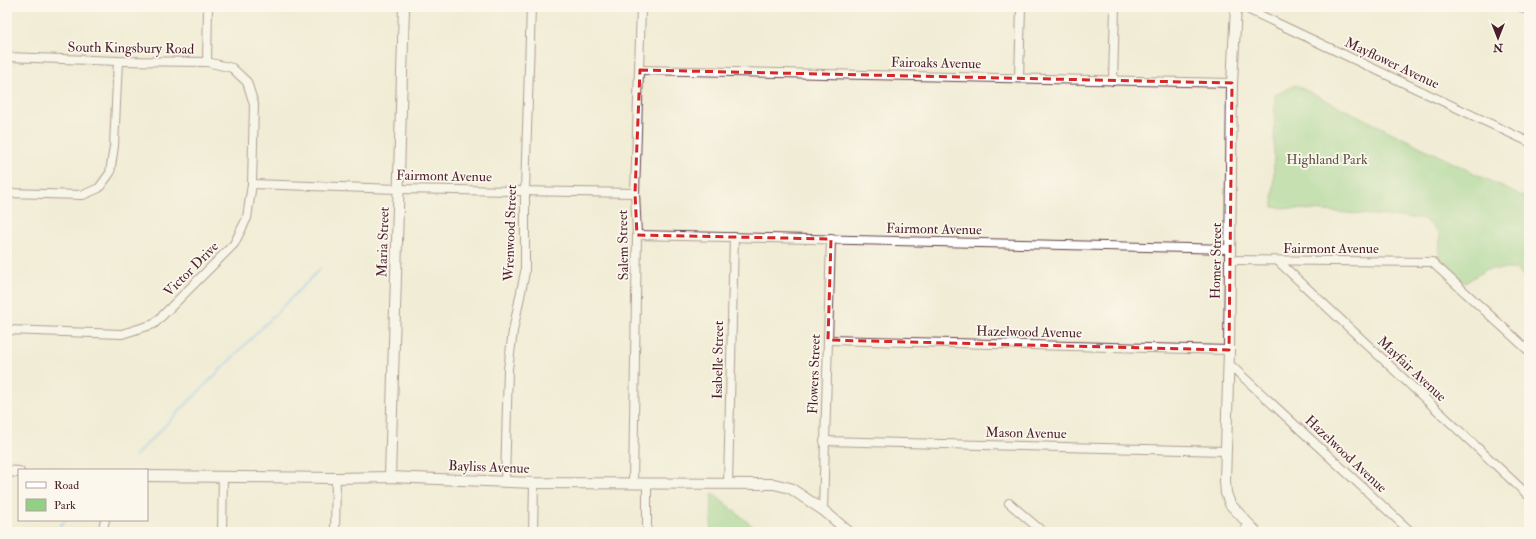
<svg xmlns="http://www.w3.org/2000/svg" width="1536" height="539" viewBox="0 0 1536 539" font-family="'IM FELL Double Pica',serif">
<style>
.green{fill:#92d085;stroke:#6e7858}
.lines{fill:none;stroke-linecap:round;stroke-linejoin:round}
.stream{stroke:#7ebef3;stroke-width:2}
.minor-casing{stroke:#633e44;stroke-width:10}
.tertiary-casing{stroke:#633e44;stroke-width:12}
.minor{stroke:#fff;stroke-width:8}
.tertiary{stroke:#fff;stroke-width:10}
.marked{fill:none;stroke:#d62828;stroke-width:3;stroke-dasharray:8 5;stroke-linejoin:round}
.labels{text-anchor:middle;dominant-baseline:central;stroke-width:3.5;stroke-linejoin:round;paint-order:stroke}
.street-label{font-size:14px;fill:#4a1f2b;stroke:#fbf7ec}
.park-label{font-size:14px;fill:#605446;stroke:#fbf7ec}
</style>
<rect width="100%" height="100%" fill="#fbf7ec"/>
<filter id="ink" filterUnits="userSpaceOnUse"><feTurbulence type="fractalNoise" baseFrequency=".025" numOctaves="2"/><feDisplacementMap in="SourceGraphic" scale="8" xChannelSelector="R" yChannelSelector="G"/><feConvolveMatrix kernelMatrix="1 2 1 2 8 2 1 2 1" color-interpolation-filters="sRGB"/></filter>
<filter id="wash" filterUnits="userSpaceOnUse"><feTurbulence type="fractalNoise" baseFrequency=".012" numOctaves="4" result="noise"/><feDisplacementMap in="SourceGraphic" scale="16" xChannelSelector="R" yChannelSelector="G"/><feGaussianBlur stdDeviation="0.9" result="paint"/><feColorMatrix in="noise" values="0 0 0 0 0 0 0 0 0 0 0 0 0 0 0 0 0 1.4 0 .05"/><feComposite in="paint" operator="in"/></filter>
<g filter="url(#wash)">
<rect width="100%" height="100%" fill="#f1ecd5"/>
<g class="green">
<polygon points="1295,85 1529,200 1529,282 1517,269 1487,269 1465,283 1439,260 1440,233 1424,219 1273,207 1275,95"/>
<polygon points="712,493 760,532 711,532"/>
</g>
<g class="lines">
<g class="stream">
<polyline points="135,456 320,269"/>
<polyline points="54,532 66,520"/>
</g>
</g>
</g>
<g filter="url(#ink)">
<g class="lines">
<g class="minor-casing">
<g id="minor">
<polyline points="1243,7 1529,142"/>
<polyline points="1521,7 1529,11"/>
<polyline points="7,57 118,61 207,62 232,68 247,82 254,104 252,184 247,218 234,244 154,324 122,334 7,330"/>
<polyline points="207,62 208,7"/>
<polyline points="640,70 1232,83"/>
<polyline points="1019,78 1021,7"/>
<polyline points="1113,81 1115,7"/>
<polyline points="252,184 398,189 635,193"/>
<polyline points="7,193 83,195 99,188 110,173 114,146 118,61"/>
<polyline points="637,235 1230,249"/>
<polyline points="1230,260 1432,262 1529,351"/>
<polyline points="1278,261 1529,496"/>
<polyline points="828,340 1229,350"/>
<polyline points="1228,363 1411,532"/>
<polyline points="824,441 1226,451"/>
<polyline points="505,482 508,369 513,331 525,272 525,190 531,7"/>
<polyline points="633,483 637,235 635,193 641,7"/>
<polyline points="728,484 734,237"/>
<polyline points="1009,503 1043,532"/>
<polyline points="823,510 831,239"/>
<polyline points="102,532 105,520"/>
<polyline points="222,532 223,476"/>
<polyline points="335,532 336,478"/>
<polyline points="533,532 534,483"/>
<polyline points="647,532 647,483"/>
<polyline points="1243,532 1249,525"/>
</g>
</g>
<g class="tertiary-casing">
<g id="tertiary">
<polyline points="1236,7 1232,83 1229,350 1225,481 1226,493 1230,504 1256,532"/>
<polyline points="7,471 19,472"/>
<polyline points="147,476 336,478 390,477 534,483 774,484 790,488 823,510 849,532"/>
<polyline points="390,477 404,7"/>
</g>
</g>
<use href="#minor" class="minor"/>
<use href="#tertiary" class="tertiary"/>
</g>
</g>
<path d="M0 0H1536V539H0ZM640,70L1232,83L1229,350L828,340L831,239L637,235L635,193Z" fill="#f1ecd5" fill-opacity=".55" fill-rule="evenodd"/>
<path class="marked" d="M640,70L1232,83L1229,350L828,340L831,239L637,235L635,193Z"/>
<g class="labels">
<g class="street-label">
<text transform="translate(131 48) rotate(1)">South Kingsbury Road</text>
<text transform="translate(936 63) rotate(1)">Fairoaks Avenue</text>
<text transform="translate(1392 63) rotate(25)">Mayflower Avenue</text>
<text transform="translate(444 176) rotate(1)">Fairmont Avenue</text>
<text transform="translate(934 229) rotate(1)">Fairmont Avenue</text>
<text transform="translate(510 233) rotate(-88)">Wrenwood Street</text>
<text transform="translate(383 242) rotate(-88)">Maria Street</text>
<text transform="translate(623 245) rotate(-91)">Salem Street</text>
<text x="1331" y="248">Fairmont Avenue</text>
<text transform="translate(1216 261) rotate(-89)">Homer Street</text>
<text transform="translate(191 269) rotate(-45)">Victor Drive</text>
<text transform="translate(1029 332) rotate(1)">Hazelwood Avenue</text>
<text transform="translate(718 360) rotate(-89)">Isabelle Street</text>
<text transform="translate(1412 369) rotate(43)">Mayfair Avenue</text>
<text transform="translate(814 374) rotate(-88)">Flowers Street</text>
<text transform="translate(1026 433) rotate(1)">Mason Avenue</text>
<text transform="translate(1346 454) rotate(43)">Hazelwood Avenue</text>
<text transform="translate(489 467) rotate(2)">Bayliss Avenue</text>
</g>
<g class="park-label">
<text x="1327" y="159">Highland Park</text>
</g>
</g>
<rect width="1536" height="539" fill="none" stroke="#fbf7ec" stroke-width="24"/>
<rect x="18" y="469" width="130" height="52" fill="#fbf7ec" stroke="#b4a19f"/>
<rect x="26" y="482" width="20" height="6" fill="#ffffff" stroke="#b4a19f"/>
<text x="54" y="489" font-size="12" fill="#4a1f2b">Road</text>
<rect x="26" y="499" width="20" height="12" fill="#92d085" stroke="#b4a19f"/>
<text x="54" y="509" font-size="12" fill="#4a1f2b">Park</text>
<g transform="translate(1498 38) rotate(180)" stroke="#fbf7ec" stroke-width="3" paint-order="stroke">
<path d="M0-3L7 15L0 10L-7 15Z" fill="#4a1f2b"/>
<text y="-6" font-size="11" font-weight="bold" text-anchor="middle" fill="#4a1f2b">N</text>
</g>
</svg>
